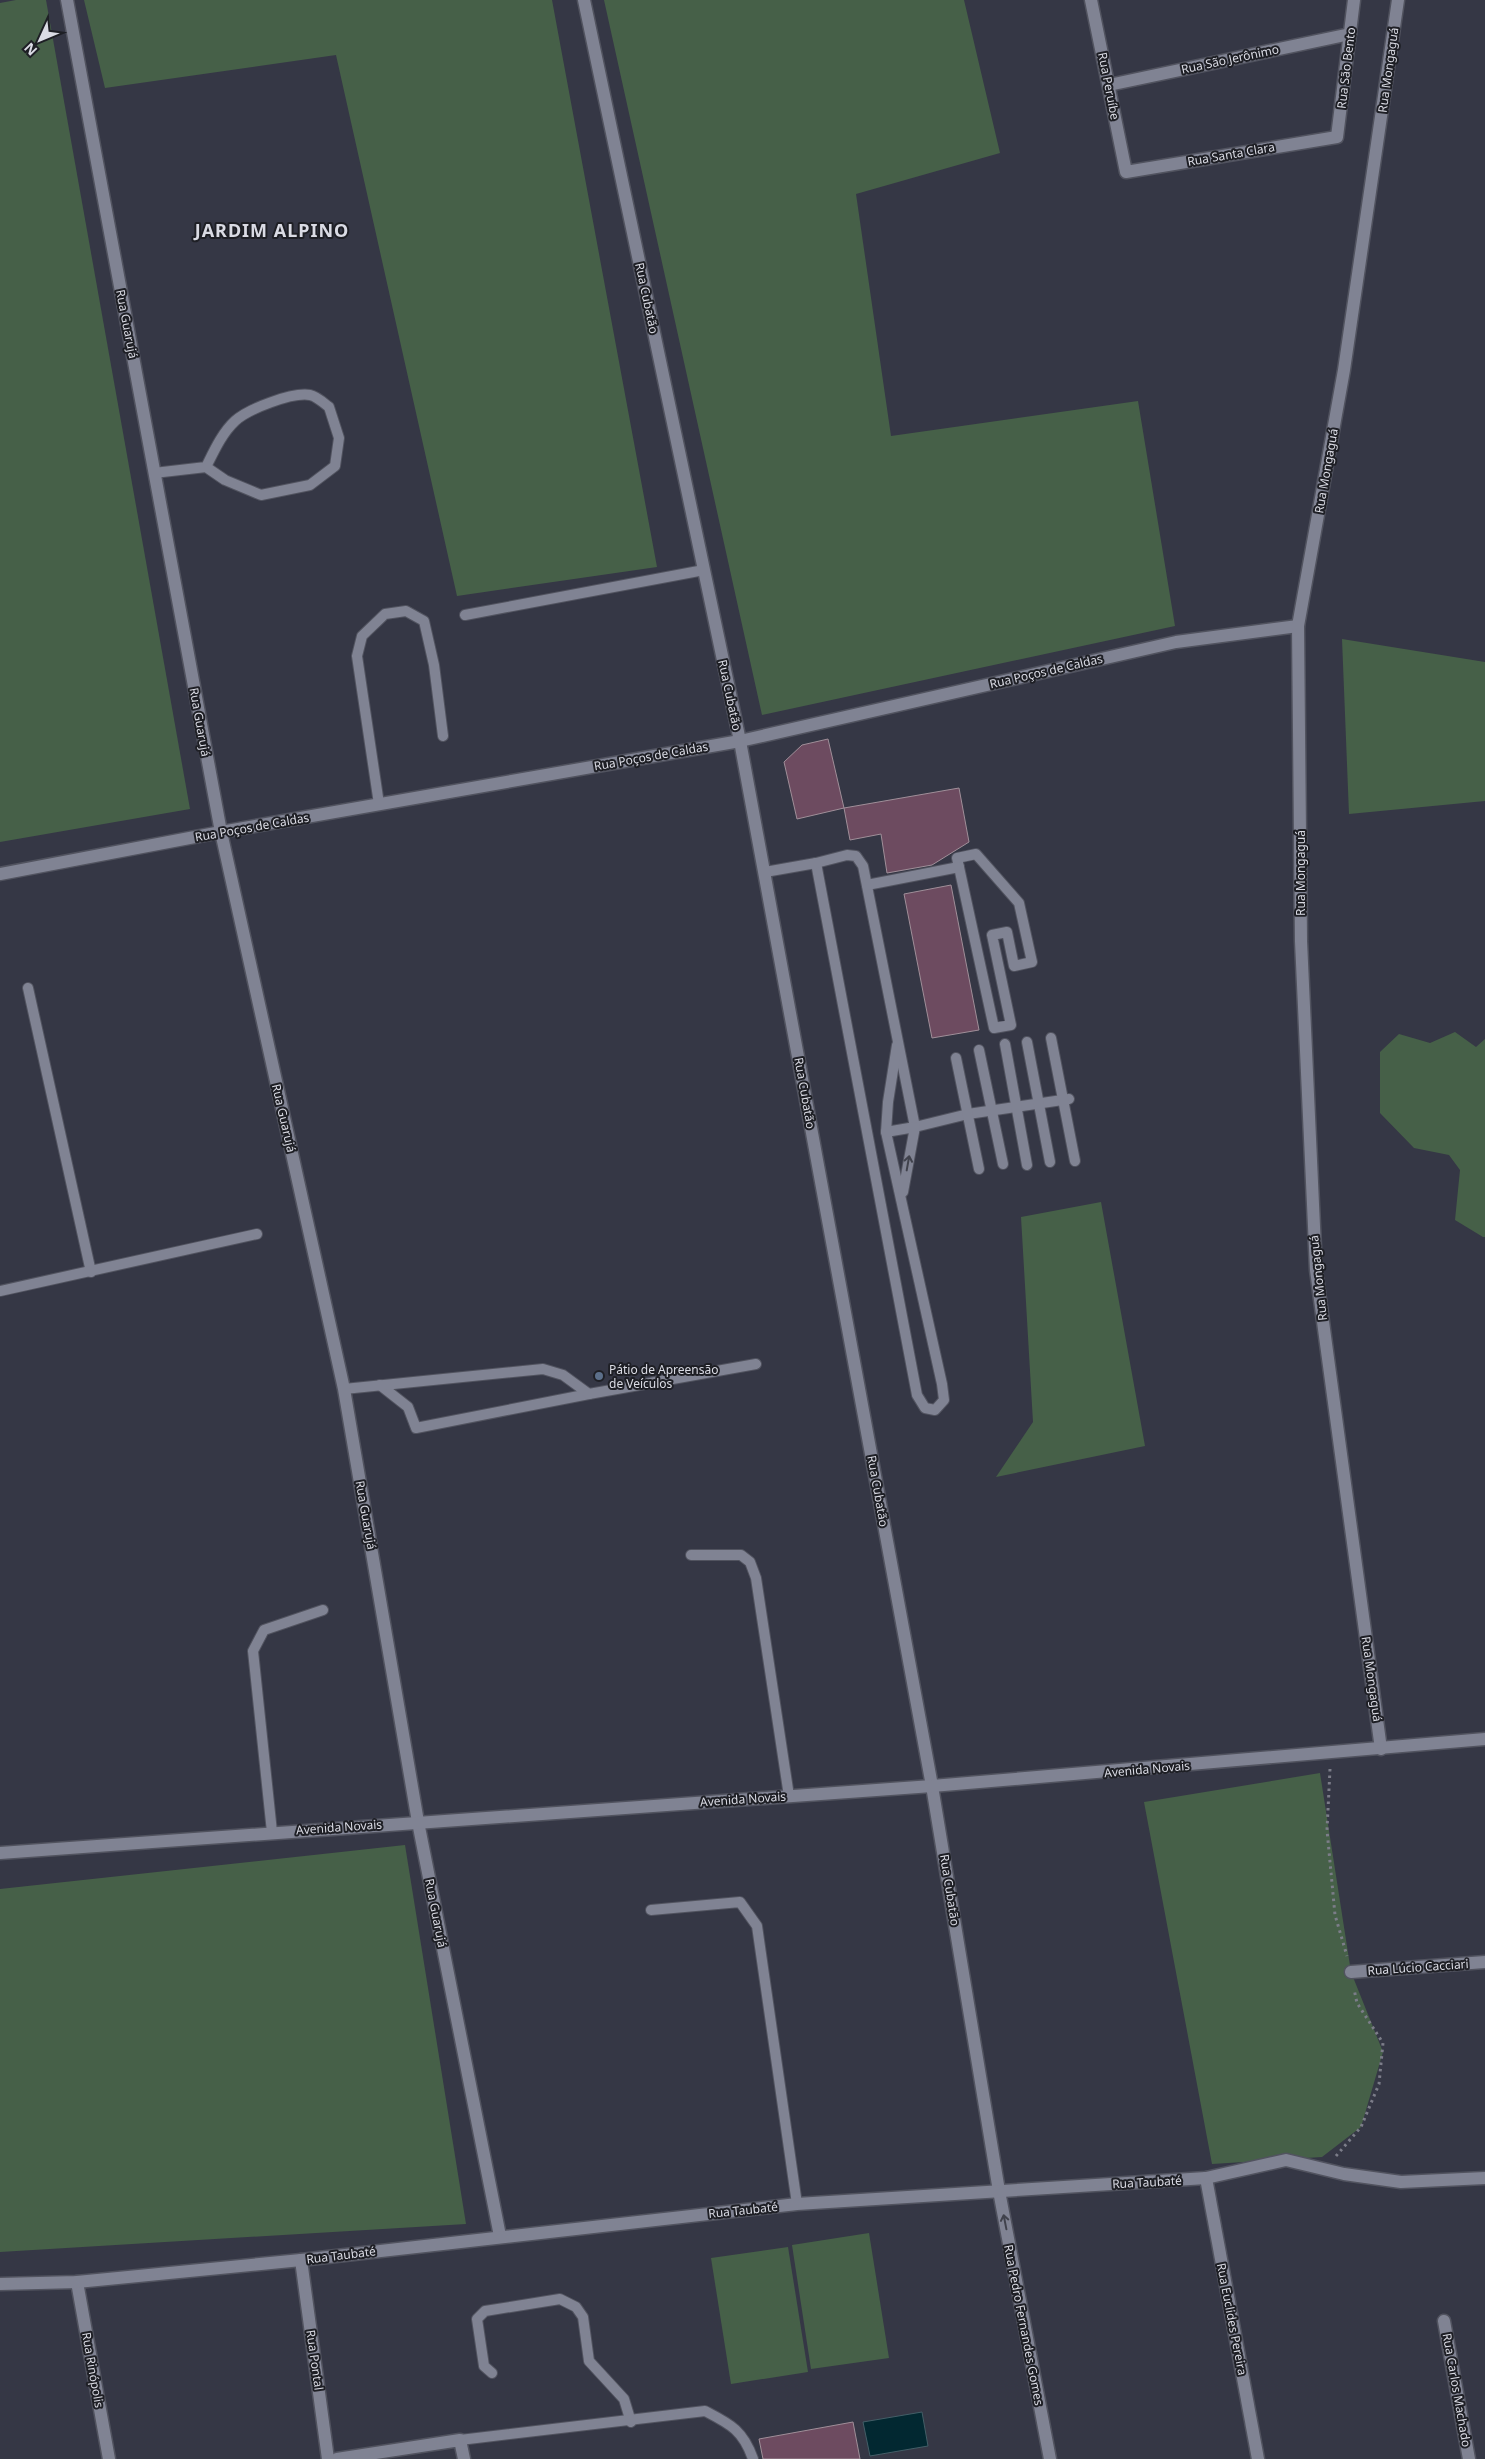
<svg xmlns="http://www.w3.org/2000/svg" width="1485" height="2459" viewBox="0 0 1485 2459" font-family="'Noto Sans',sans-serif">
<style>
.green{fill:#466048}
.water{fill:#022831;stroke:#435e67}
.building{fill:#6d4b60;stroke:#a08f99}
.lines{fill:none;stroke-linecap:round;stroke-linejoin:round}
.service-casing{stroke:#51535f;stroke-width:12}
.minor-casing{stroke:#51535f;stroke-width:15}
.path{stroke:#7c7d89;stroke-width:3;stroke-dasharray:2.5 4;stroke-linecap:butt}
.service{stroke:#808393;stroke-width:10}
.minor{stroke:#808393;stroke-width:12}
.oneway{stroke:#40424c}
.service-dot{fill:#5c6f8a;stroke:#1e1f25;stroke-width:2}
.labels{text-anchor:middle;dominant-baseline:central;stroke-width:4;stroke-linejoin:round;paint-order:stroke}
.street-label{font-size:12px;fill:#dadbe4;stroke:#1e1f25}
.poi-label{font-size:12px;fill:#dadbe4;stroke:#1e1f25;text-anchor:start}
.district-label{font-size:18px;font-weight:bold;letter-spacing:1px;fill:#dadbe4;stroke:#1e1f25}
</style>
<rect width="100%" height="100%" fill="#353745"/>
<g class="green">
<polygon points="16,0 46,0 190,809 0,842 0,3"/>
<polygon points="84,0 552,0 657,567 457,596 336,55 105,88"/>
<polygon points="604,0 964,0 1000,153 856,194 891,436 1138,401 1175,626 762,715"/>
<polygon points="1342,639 1485,662 1485,801 1349,814"/>
<polygon points="1455,1032 1476,1047 1485,1039 1485,1237 1483,1237 1455,1220 1460,1170 1449,1155 1414,1148 1380,1113 1380,1052 1399,1034 1430,1043"/>
<polygon points="1101,1202 1145,1446 996,1477 1033,1422 1021,1217"/>
<polygon points="1320,1773 1351,1972 1383,2052 1361,2127 1322,2157 1212,2164 1144,1802"/>
<polygon points="405,1845 466,2224 0,2252 0,1889"/>
<polygon points="869,2233 889,2358 811,2369 792,2245"/>
<polygon points="788,2247 808,2372 731,2384 711,2258"/>
</g>
<polygon class="water" points="922,2412 928,2446 870,2456 863,2422"/>
<g class="building">
<polygon points="828,739 844,808 797,819 784,762 802,745"/>
<polygon points="959,788 969,842 932,865 887,873 881,834 850,840 844,808"/>
<polygon points="951,885 979,1030 932,1038 904,894"/>
<polygon points="853,2422 860,2459 763,2459 759,2439"/>
</g>
<g class="lines">
<g class="service-casing">
<g id="service">
<path d="M154,473L206,467L225,480L261,495L310,485L335,466L339,438L329,407C324,403 316,396 310,395C292,392 248,409 235,421C222,433 214,451 206,467"/>
<polyline points="465,615 704,570"/>
<polyline points="379,804 357,656 362,636 385,614 406,611 424,621 434,665 443,736"/>
<polygon points="976,854 1019,903 1032,962 1014,966 1007,932 992,935 1011,1025 994,1028 957,858"/>
<polyline points="816,863 917,1395 925,1408 935,1410 944,1400 942,1384 886,1132"/>
<polyline points="765,872 816,863 847,855 856,856 863,866 915,1127 968,1114 1069,1099"/>
<polyline points="867,885 959,867"/>
<polyline points="28,988 91,1272"/>
<polyline points="1051,1038 1075,1161"/>
<polyline points="1027,1042 1050,1162"/>
<polyline points="1005,1044 1027,1165"/>
<polyline points="897,1045 888,1102 886,1132 915,1127 903,1192"/>
<polyline points="979,1050 1003,1164"/>
<polyline points="956,1058 979,1169"/>
<polyline points="0,1291 257,1234"/>
<polyline points="380,1385 408,1407 416,1428 589,1394"/>
<polyline points="344,1389 543,1369 563,1375 589,1394 756,1364"/>
<polyline points="691,1555 741,1555 750,1562 756,1578 789,1796"/>
<polyline points="272,1832 253,1651 264,1630 323,1610"/>
<polyline points="651,1910 740,1902 757,1926 797,2204"/>
<polyline points="492,2373 484,2366 477,2319 485,2311 560,2299 576,2307 583,2317 589,2361 624,2399 631,2422"/>
<path d="M460,2440L705,2411C730,2424 743,2430 753,2459"/>
</g>
</g>
<g class="minor-casing">
<g id="minor">
<polyline points="67,0 221,832 344,1389 418,1822 500,2236"/>
<polyline points="584,0 740,741 932,1786 999,2191 1050,2459"/>
<polyline points="1091,0 1126,172 1337,137 1354,0"/>
<polyline points="1109,85 1350,34"/>
<polyline points="0,874 221,832 740,741 1176,642 1298,626"/>
<polyline points="1381,1749 1316,1270 1301,941 1298,626 1344,370 1398,0"/>
<polyline points="0,1853 932,1786 1485,1739"/>
<polyline points="1351,1972 1485,1962"/>
<polyline points="1206,2178 1258,2459"/>
<polyline points="301,2260 328,2459"/>
<polyline points="77,2282 109,2459"/>
<polyline points="0,2284 77,2282 301,2260 797,2204 1206,2178 1286,2160 1344,2174 1401,2182 1485,2178"/>
<polyline points="1444,2321 1469,2459"/>
<polyline points="337,2459 460,2440 464,2459"/>
</g>
</g>
<g class="path">
<polyline points="1330,1769 1327,1830 1335,1915 1347,1956"/>
<polyline points="1336,2156 1361,2127 1379,2084 1383,2043 1357,2003 1354,1989"/>
</g>
<use href="#service" class="service"/>
<use href="#minor" class="minor"/>
</g>
<defs><path id="oneway-shaft" d="M-6 0H5M1.5-3L5.5 0L1.5 3" fill="none" stroke-width="1.6" stroke-linecap="round" stroke-linejoin="round" transform="scale(1.25)"/></defs>
<g class="oneway">
<use href="#oneway-shaft" transform="translate(908 1163) rotate(-80)"/>
<use href="#oneway-shaft" transform="translate(1005 2222) rotate(-101)"/>
</g>
<circle class="service-dot" cx="599" cy="1376" r="5"/>
<g class="labels">
<g class="street-label">
<text transform="translate(1230 59) rotate(-12)">Rua São Jerônimo</text>
<text transform="translate(1346 68) rotate(-83)">Rua São Bento</text>
<text transform="translate(1388 70) rotate(-82)">Rua Mongaguá</text>
<text transform="translate(1109 86) rotate(79)">Rua Peruíbe</text>
<text transform="translate(1231 154) rotate(-10)">Rua Santa Clara</text>
<text transform="translate(647 298) rotate(78)">Rua Cubatão</text>
<text transform="translate(127 324) rotate(79)">Rua Guarujá</text>
<text transform="translate(1326 471) rotate(-80)">Rua Mongaguá</text>
<text transform="translate(1046 671) rotate(-13)">Rua Poços de Caldas</text>
<text transform="translate(730 695) rotate(78)">Rua Cubatão</text>
<text transform="translate(200 722) rotate(80)">Rua Guarujá</text>
<text transform="translate(651 756) rotate(-10)">Rua Poços de Caldas</text>
<text transform="translate(252 827) rotate(-10)">Rua Poços de Caldas</text>
<text transform="translate(1300 873) rotate(-90)">Rua Mongaguá</text>
<text transform="translate(805 1093) rotate(80)">Rua Cubatão</text>
<text transform="translate(284 1118) rotate(77)">Rua Guarujá</text>
<text transform="translate(1318 1278) rotate(-96)">Rua Mongaguá</text>
<text transform="translate(878 1491) rotate(80)">Rua Cubatão</text>
<text transform="translate(366 1515) rotate(80)">Rua Guarujá</text>
<text transform="translate(1372 1679) rotate(82)">Rua Mongaguá</text>
<text transform="translate(1147 1769) rotate(-5)">Avenida Novais</text>
<text transform="translate(743 1799) rotate(-4)">Avenida Novais</text>
<text transform="translate(339 1827) rotate(-4)">Avenida Novais</text>
<text transform="translate(950 1890) rotate(81)">Rua Cubatão</text>
<text transform="translate(436 1913) rotate(79)">Rua Guarujá</text>
<text transform="translate(1418 1967) rotate(-4)">Rua Lúcio Cacciari</text>
<text transform="translate(1147 2182) rotate(-3)">Rua Taubaté</text>
<text transform="translate(743 2210) rotate(-6)">Rua Taubaté</text>
<text transform="translate(341 2255) rotate(-7)">Rua Taubaté</text>
<text transform="translate(1232 2319) rotate(79)">Rua Euclides Pereira</text>
<text transform="translate(1024 2325) rotate(79)">Rua Pedro Fernandes Gomes</text>
<text transform="translate(315 2360) rotate(82)">Rua Pontal</text>
<text transform="translate(93 2370) rotate(80)">Rua Rinópolis</text>
<text transform="translate(1457 2390) rotate(80)">Rua Carlos Machado</text>
</g>
<g class="poi-label">
<text x="609" y="1369">Pátio de Apreensão<tspan x="609" dy="14">de Veículos</tspan></text>
</g>
<g class="district-label">
<text x="272" y="230">JARDIM ALPINO</text>
</g>
</g>
<g transform="translate(40 40) rotate(226)" stroke="#1e1f25" stroke-width="4" paint-order="stroke">
<path d="M0-4L9 19L0 12L-9 19Z" fill="#dadbe4"/>
<text y="-8" font-size="14" font-weight="bold" text-anchor="middle" fill="#dadbe4">N</text>
</g>
</svg>
